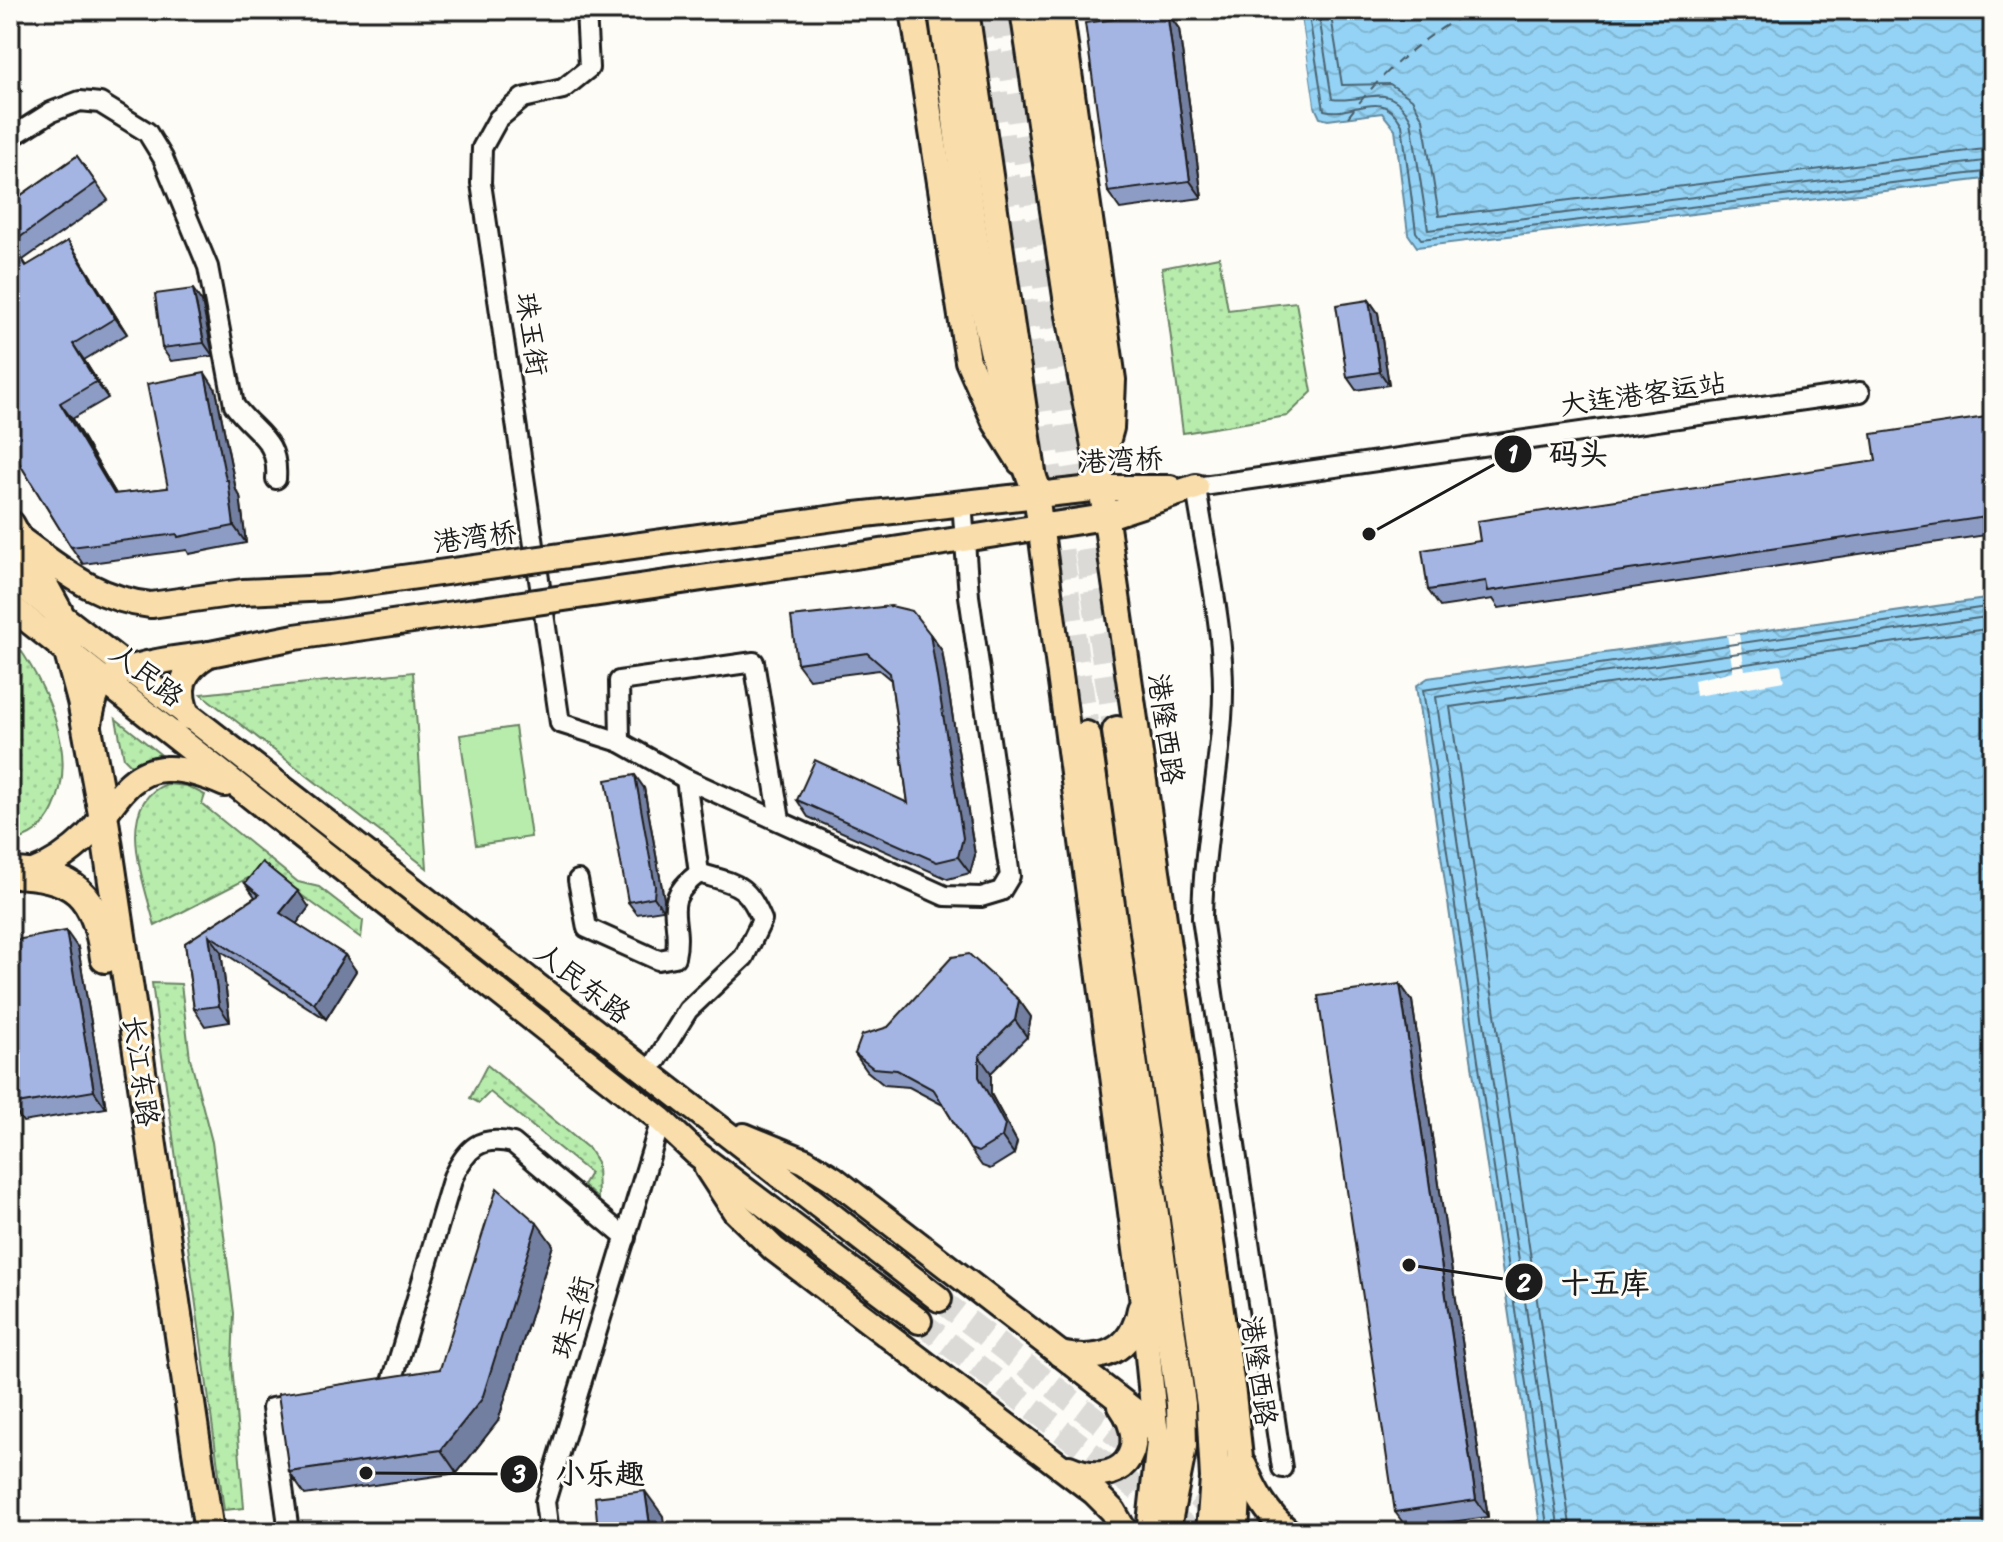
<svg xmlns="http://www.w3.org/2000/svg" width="2003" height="1542" viewBox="0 0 2003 1542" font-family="Sriracha,'LXGW WenKai TC',sans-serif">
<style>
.green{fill:url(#green-dots);stroke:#6a8464;stroke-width:2}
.pitch{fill:#b7ecad;stroke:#6a8464;stroke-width:2}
.water{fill:url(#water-waves);stroke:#648a9e;stroke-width:2}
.pier{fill:#fdfcf7}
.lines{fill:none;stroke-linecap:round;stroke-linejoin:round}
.shore{stroke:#4c6573;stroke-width:2}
.ferry{stroke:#465c68;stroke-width:2;stroke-dasharray:10 8;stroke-linecap:butt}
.major-tunnel{stroke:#dbdad6;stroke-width:24;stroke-dasharray:24 12;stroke-linecap:butt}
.highway-tunnel{stroke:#dbdad6;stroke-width:28;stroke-dasharray:28 14;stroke-linecap:butt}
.minor-casing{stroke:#1c1c1c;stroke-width:24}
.major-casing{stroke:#1c1c1c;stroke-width:30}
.highway-casing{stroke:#1c1c1c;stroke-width:34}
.minor{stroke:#fdfcf7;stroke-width:18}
.major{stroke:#f9deab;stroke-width:24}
.highway{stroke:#f9deab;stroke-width:28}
.major-bridge-casing{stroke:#1c1c1c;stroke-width:30;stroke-linecap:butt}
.major-bridge{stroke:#f9deab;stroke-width:24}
.wall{fill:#8d9cc4;stroke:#1c1c1c;stroke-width:2}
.shaded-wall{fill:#737fa0;stroke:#1c1c1c;stroke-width:2}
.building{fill:#a4b5e4;stroke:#1c1c1c;stroke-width:2}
.labels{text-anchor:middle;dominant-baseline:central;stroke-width:6;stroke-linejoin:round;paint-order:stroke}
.street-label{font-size:28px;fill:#1c1c1c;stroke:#fdfcf7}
.leader{fill:none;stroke:#1c1c1c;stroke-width:3}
.callout-dot{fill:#1c1c1c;stroke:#fdfcf7;stroke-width:3}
.mark-label{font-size:24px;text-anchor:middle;font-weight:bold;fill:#fff}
.callout-label{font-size:30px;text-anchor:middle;font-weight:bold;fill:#1c1c1c;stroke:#fdfcf7;stroke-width:6;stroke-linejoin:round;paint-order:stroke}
</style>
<defs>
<pattern id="green-dots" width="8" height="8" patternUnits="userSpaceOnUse" patternTransform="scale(2)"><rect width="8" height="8" fill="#b7ecad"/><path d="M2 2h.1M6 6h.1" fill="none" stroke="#9dca94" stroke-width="1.8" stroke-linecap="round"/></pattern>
<pattern id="water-waves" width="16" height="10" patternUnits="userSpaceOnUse" patternTransform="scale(2)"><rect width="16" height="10" fill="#94d3f5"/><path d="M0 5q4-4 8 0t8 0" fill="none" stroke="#7fb5d1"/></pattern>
</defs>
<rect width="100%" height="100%" fill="#fdfcf7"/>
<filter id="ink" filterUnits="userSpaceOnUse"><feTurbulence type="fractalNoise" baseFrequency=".0125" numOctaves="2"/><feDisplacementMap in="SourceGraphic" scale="16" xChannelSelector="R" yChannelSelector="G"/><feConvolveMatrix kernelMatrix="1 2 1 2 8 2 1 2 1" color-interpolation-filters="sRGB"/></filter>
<g filter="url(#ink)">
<g class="green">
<polygon points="1219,257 1228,310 1296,302 1312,392 1287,416 1183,433 1162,268"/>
<path d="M10,635C45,682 80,752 53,809C44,828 30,839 10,841Z"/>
<polygon points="413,672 427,868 201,694"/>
<polygon points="116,719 160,754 131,765 124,758"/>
<path d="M167,784L187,786L205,795L202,804L298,882L319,887L363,921L361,938L272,874L254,875L155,926C145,885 112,803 167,784Z"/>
<polygon points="152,983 181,984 190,1058 212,1142 234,1313 232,1364 244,1508 224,1510"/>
<polygon points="487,1065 589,1149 597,1162 598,1199 583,1185 590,1173 490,1092 479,1103 470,1098"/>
</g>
<polygon class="pitch" points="515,727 531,837 476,845 460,735"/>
<g class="water">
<polygon points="1300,10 1993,10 1993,178 1417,247 1408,234 1395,129 1382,113 1328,120 1320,118 1314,105"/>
<polygon points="1993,598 1993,1532 1541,1532 1416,686 1428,678"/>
</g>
<g class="pier">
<polygon points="1296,10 1300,10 1315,112 1311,113"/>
<polygon points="1739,634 1745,670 1781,665 1784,681 1696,696 1694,680 1733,671 1727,635"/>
</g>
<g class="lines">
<g class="shore">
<path d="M1308,10L1324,110C1354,118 1381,85 1402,125L1416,232L1421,239L1993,171"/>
<path d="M1318,10L1332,99C1365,104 1389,78 1411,120L1428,230L1993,160"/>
<polyline points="1330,10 1342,85 1390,84 1412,99 1423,119 1439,216 1993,148"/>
<polyline points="1548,1532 1423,690 1993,606"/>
<polyline points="1559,1532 1436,697 1993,616"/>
<polyline points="1571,1532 1450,707 1993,628"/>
</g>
<path class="ferry" d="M1348,117C1382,72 1423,36 1473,10"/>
<g class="major-tunnel">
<polyline points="939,1299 1225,1518"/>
<polyline points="919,1321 1193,1532"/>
</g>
<g class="highway-tunnel">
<polyline points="982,10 1086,736"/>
<polyline points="1004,10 1117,731"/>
</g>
<g class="minor-casing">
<g id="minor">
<polyline points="586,10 589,68 563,89 523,98 498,119 482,148 481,183 560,723 620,742 686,779 945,896 981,897 1001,891 1010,876 969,596 962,501"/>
<path d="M10,138L51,112L80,101L100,103L147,132L163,158L208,267L234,405C255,434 279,438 276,479"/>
<polyline points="620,742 619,681 754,662 780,820"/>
<path d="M578,880L587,928L658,960L675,957C684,918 657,904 699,873"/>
<path d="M657,1060L688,1010L744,957L762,920C747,883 735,884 699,873L686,779"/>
<path d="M382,1393L389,1392L453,1177C467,1148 480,1135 513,1143L626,1238"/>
<path d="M1282,1468L1202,918C1203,850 1217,785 1222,718C1228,642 1207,562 1196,487L1860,392"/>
<polyline points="289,1532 272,1408 302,1404"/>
<polyline points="549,1532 545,1502 661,1120"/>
</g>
</g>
<g class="major-casing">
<g id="major">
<polyline points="913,10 968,361 995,422 1020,462"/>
<polyline points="966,10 1035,486 1142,1295 1155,1427 1159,1442 1149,1532"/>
<polyline points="1023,10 1068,310 1099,472 1233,1394 1240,1458 1236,1532"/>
<polyline points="1060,10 1113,380 1111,428 1106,446"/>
<polyline points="856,515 1101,488 1170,488"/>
<path d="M17,537C62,569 94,599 151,605"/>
<polyline points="861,555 1105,517 1196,487"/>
<polyline points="10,576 939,1299"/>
<polyline points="10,606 661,1120 696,1153 919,1321"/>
<path d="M188,717C176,688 181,671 209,654"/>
<path d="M88,730C90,718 92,704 97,693C112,662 179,659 210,654"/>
<path d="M29,874C52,865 69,854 87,836C110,813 125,770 165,769C185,768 207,776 225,784"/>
<polyline points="744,1136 805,1161 834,1179 1155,1427"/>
<polyline points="707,1168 735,1211 774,1249 1094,1492 1113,1511 1125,1532"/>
<path d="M1060,1354C1101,1363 1132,1352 1140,1309"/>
<path d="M1244,1466C1255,1492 1267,1514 1289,1532"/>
<path d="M1069,1468C1119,1490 1153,1451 1121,1406"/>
</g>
</g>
<g class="highway-casing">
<g id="highway">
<path d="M943,10C965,170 976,334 1035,486"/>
<polyline points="1042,10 1097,360 1099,472"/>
<polyline points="10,525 58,612 82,701 103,814 209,1532"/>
<polyline points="1117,731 1211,1405 1215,1478 1211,1532"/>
<polyline points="1086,736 1181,1404 1182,1446 1165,1532"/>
<path d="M10,873C75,874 96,894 105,958"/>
</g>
</g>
<use href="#minor" class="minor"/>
<use href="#major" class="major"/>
<use href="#highway" class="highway"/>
<g class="major-bridge-casing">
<g id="major-bridge">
<polyline points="151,605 243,592 330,588 856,515"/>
<polyline points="210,654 295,637 861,555"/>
</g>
</g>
<use href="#major-bridge" class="major-bridge"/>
</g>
<g class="wall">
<polygon points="1077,10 1096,10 1078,13"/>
<polygon points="1167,12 1179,29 1202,198 1120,209 1108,192"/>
<polygon points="10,72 22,91 10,99"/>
<polygon points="77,156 108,200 23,260 27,266 68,241 127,334 84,360 108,398 72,419 116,494 168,488 216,390 236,490 240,496 246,543 189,554 187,550 83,564 71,547 10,448 10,203"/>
<polygon points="1369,300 1378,313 1389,385 1356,390 1347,377"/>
<polygon points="202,302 213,356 171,361 162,348"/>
<polygon points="1993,416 1993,534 1499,608 1493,599 1440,607 1428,590 1480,541 1876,461"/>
<polygon points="930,634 942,651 975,855 970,873 948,879 808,817 797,800 908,803 891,680 879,670 809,679 797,663"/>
<polygon points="644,788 664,899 663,910 637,914 628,902"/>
<polygon points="245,883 309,907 296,924 345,955 356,971 326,1019 221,951 230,1022 205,1026 194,1009 185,943 255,897"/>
<polygon points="78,948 106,1108 23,1122 11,1105"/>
<polygon points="1400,984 1412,1001 1488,1517 1407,1528 1395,1512"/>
<polygon points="1019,1000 1031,1017 1027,1037 991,1073 991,1094 1017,1142 1014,1154 990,1169 982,1166 970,1149 943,1105 909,1087 884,1085 867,1071 855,1054"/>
<polygon points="553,1245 498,1421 457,1473 305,1495 289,1472 440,1369"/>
</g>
<g class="shaded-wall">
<polygon points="1167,12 1179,29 1202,198 1190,181"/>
<polygon points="68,241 79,257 127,334 115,318"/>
<polygon points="193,289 202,302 213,356 204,343"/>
<polygon points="1369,300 1378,313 1389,385 1380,372"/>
<polygon points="73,344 84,360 108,398 96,382"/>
<polygon points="205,373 216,390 236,490 240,496 246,543 234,526"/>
<polygon points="60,403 72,419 126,511 114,494"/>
<polygon points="930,634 942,651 975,855 970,873 958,857"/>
<polygon points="635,775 644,788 664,899 663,910 654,897"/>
<polygon points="298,891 309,907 292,930 280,913"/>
<polygon points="66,931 78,948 106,1108 94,1091"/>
<polygon points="209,935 221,951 230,1022 219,1006"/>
<polygon points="345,955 356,971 326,1019 314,1003"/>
<polygon points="1400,984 1412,1001 1488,1517 1476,1500"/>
<polygon points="1019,1000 1031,1017 1027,1037 1015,1020"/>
<polygon points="979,1056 991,1073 991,1094 1017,1142 1014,1154 1002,1137 979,1077"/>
<polygon points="537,1223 553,1245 498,1421 457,1473 441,1450"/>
<polygon points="645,1491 663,1516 665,1532 651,1532"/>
</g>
<g class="building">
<polygon points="1167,12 1190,181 1108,192 1085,23"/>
<polygon points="77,156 96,183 12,243 26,266 68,241 115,318 73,344 96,382 60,403 114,494 168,488 147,384 205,373 226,480 228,480 234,526 178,537 177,534 71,547 10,448 10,203"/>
<polygon points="193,289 204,343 162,348 155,294"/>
<polygon points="1369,300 1380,372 1347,377 1336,305"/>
<polygon points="1993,416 1993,516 1488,591 1486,581 1428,590 1422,550 1480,541 1477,521 1876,461 1872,434"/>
<polygon points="891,606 912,611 930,634 963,838 958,857 937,862 797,800 815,760 908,803 890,673 867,653 797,663 791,617"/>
<polygon points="635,775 655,886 654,897 628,902 606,780"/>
<polygon points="262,862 298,891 280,913 345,955 314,1003 209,935 219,1006 194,1009 185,943 259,895 245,883"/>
<polygon points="66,931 94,1091 11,1105 10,941"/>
<polygon points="969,954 1019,1000 1015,1020 979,1056 979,1077 1005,1125 1002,1137 978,1152 970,1149 934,1090 897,1070 873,1068 855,1054 862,1035 888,1027 952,957"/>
<polygon points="1400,984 1476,1500 1395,1512 1318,996"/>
<polygon points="497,1188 537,1223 482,1399 441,1450 289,1472 278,1394 440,1369"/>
<polygon points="645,1491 651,1532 598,1532 595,1497"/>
</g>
</g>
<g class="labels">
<g class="street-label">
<text transform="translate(532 334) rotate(82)">珠玉街</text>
<text transform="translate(1643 394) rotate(-8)">大连港客运站</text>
<text transform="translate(1121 460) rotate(-3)">港湾桥</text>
<text transform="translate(475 537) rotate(-8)">港湾桥</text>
<text transform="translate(147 675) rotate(38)">人民路</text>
<text transform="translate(1166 729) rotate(82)">港隆西路</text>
<text transform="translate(583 983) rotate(38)">人民东路</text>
<text transform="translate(141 1071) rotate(82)">长江东路</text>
<text transform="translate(572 1317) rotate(-73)">珠玉街</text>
<text transform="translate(1259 1371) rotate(82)">港隆西路</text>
</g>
</g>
<path class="leader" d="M1369 534L1513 454M1409 1265L1524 1282M366 1473L519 1474"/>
<g class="callout-dot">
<circle cx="1369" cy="534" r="8"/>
<circle cx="1409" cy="1265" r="8"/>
<circle cx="366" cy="1473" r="8"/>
<circle cx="1513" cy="454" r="20"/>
<circle cx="1524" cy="1282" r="20"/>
<circle cx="519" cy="1474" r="20"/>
</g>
<g class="mark-label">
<text x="1513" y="462">1</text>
<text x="1524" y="1291">2</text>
<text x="519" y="1482">3</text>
</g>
<g class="callout-label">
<text x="1579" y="464">码头</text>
<text x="1605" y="1293">十五库</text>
<text x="600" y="1484">小乐趣</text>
</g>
<rect width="2003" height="1542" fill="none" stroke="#fdfcf7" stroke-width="40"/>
<rect x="20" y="20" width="1963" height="1502" fill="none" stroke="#1c1c1c" stroke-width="3" filter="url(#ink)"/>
</svg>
